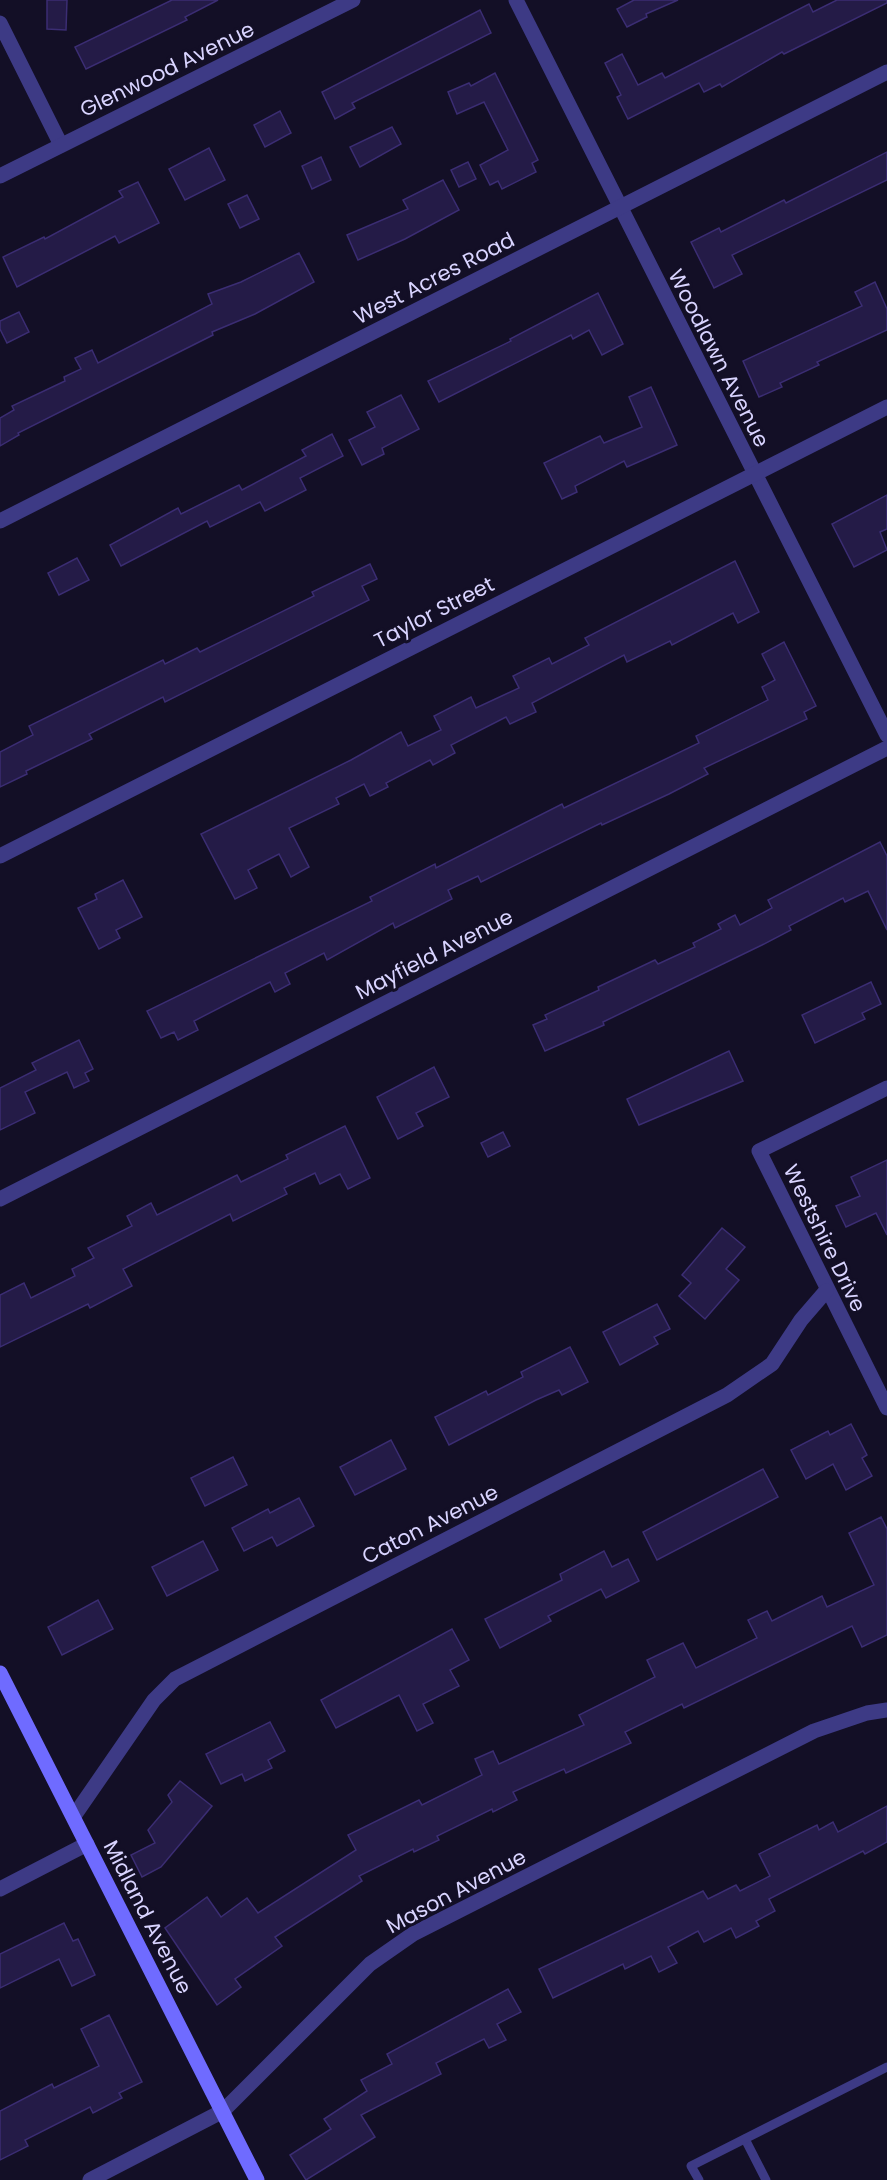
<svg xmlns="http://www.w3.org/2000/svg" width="887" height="2180" viewBox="0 0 887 2180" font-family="Poppins,sans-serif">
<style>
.building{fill:#241b47;stroke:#3b2d73;stroke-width:1.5}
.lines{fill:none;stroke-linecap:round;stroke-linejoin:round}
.service{stroke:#3d3a85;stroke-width:9}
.minor{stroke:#3d3a85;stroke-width:15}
.tertiary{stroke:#3d3a85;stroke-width:15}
.secondary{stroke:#6f6bff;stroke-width:15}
.labels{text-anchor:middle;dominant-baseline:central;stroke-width:6;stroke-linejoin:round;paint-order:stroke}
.street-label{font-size:21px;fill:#d9d4ff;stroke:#130f26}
</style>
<rect width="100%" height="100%" fill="#130f26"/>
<g class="building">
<polygon points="47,0 67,0 66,30 47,29"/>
<polygon points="172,0 218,0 185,17 187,20 86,69 75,47"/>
<polygon points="634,0 678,0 646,14 647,17 627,27 617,9"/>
<polygon points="837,0 887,0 887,3 784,54 782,52 722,87 720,84 704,92 699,83 628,119 617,97 621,95 605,63 622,54 638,85 662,73 665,78 809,4 813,12"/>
<polygon points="480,10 491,33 352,103 355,108 335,119 322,92"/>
<polygon points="495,73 538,160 532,163 536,172 502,189 498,181 490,185 480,165 508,150 484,102 457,114 448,92 469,83 471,86"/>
<polygon points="280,111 291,133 265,147 254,125"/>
<polygon points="392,127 401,144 360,167 350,147"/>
<polygon points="209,148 225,180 185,200 169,169"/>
<polygon points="887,152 887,180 732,255 742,274 714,288 691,242 719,228 721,232 784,200 786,203"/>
<polygon points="321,157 331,180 312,189 302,166"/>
<polygon points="468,162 476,179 459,187 451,170"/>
<polygon points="443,180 459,210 405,239 358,260 347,235 408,209 403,200"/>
<polygon points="138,182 159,223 119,243 115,236 17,287 3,257 44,237 45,239 123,197 119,191"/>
<polygon points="247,195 259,219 240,228 228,204"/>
<polygon points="299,253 314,282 255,314 212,332 213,335 18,433 19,435 0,446 0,418 14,410 12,406 65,381 64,377 81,369 75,358 92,350 98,363 212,304 208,294 241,282"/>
<polygon points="875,282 887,309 887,330 817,362 819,365 780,383 782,387 759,397 743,361 862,306 855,292"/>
<polygon points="598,293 623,344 602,355 589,330 573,339 571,335 439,402 428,381 511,341 510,339"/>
<polygon points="19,312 29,332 7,343 0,329 0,321"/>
<polygon points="651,387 677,445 627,467 624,461 575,486 577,492 562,499 544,463 600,436 604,443 642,427 629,397"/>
<polygon points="401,395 419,429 382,448 384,454 362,465 349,440 375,427 367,412"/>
<polygon points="332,434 343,456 300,478 306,490 265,511 260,502 210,527 207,521 121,566 110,545 178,508 181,514 239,485 242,490 306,456 302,450"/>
<polygon points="887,495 887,529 880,532 887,550 854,567 832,524"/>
<polygon points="77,558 89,580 59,595 48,573"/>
<polygon points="735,561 759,612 738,623 733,613 672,645 670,641 627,662 624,655 532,703 536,712 510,724 506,717 451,745 455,753 433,765 430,760 386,783 388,787 370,796 364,784 336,798 339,804 289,828 309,867 291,877 279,854 248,870 257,888 235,899 201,834 351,760 401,732 408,746 441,730 434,716 471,697 476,708 519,688 513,676 549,658 552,664 589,645 585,638"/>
<polygon points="370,564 377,579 362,586 369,600 165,702 163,697 89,734 92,739 26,771 27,774 0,787 0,752 33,735 29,726 163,660 165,664 197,648 200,652 314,596 312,592"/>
<polygon points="784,642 816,706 804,712 807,719 704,768 708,774 669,794 602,825 601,823 481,882 478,876 448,890 452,899 395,928 393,923 327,960 324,953 285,973 290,984 275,992 270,982 194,1021 198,1030 178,1040 174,1032 161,1038 147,1011 372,901 370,897 435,864 436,868 562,804 564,808 699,743 696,736 768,700 762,687 775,680 762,654"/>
<polygon points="880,842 887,856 887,930 868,891 845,902 843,898 789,926 791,930 762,945 603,1022 604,1025 545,1051 533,1025 547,1019 545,1015 599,990 598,987 655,960 658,964 695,947 693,943 721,929 718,924 735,915 740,925 772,908 768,900"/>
<polygon points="123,880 142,917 116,930 120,938 99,949 78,908 97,899 95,894"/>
<polygon points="871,982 881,1004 862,1013 865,1019 815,1043 802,1015"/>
<polygon points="79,1040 93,1069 85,1073 89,1081 74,1088 67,1072 25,1092 35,1113 0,1130 0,1088 36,1070 32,1063"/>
<polygon points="729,1051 743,1081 639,1125 627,1099"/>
<polygon points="434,1067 449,1097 416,1113 423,1126 398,1139 377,1097"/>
<polygon points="345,1126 370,1178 348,1189 340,1174 320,1184 315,1173 284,1188 287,1194 233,1221 230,1214 123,1269 132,1286 90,1308 88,1304 0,1347 0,1295 24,1283 31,1298 75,1276 72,1269 94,1258 88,1248 132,1226 127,1216 151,1203 157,1215 237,1175 241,1182 288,1159 286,1155"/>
<polygon points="503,1132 510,1146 488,1157 481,1143"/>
<polygon points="887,1160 887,1235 876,1213 846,1227 836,1206 860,1196 851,1177"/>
<polygon points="722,1228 745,1247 726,1269 739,1280 705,1319 679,1296 691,1283 682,1275"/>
<polygon points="657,1304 670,1329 654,1337 658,1344 620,1365 603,1332"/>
<polygon points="570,1347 588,1382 562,1395 559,1390 536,1400 449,1445 435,1417 486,1391 488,1395 523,1377 521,1372"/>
<polygon points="851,1424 867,1455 862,1458 872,1476 846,1490 833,1464 806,1479 791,1450 828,1431 830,1435"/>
<polygon points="391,1440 406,1469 355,1495 340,1467"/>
<polygon points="233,1457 247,1485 205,1506 191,1478"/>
<polygon points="763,1469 778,1497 657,1560 643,1532"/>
<polygon points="299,1498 314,1526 277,1546 272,1537 244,1551 232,1528 268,1509 270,1513"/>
<polygon points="881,1517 887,1529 887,1635 862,1647 852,1626 684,1708 682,1704 625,1732 631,1743 566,1773 564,1769 513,1792 517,1800 493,1812 492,1809 437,1836 439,1840 414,1852 413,1849 359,1876 362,1881 275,1937 282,1946 235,1979 241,1987 217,2005 165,1928 207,1897 221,1917 247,1898 258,1913 356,1850 348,1835 419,1800 422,1805 482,1775 475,1759 493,1751 499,1764 584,1725 579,1715 655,1677 647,1660 683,1643 696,1668 757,1638 748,1620 767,1611 772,1621 822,1596 827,1607 874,1585 849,1533"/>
<polygon points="203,1541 218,1570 167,1596 152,1567"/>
<polygon points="604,1551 612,1567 628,1559 639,1581 606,1598 601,1589 548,1616 551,1621 500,1648 485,1619 562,1580 560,1574"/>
<polygon points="98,1600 113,1629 62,1655 48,1627"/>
<polygon points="452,1629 469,1660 450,1670 459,1686 423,1704 433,1723 417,1731 399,1695 336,1728 321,1700"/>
<polygon points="270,1722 285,1751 268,1760 272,1768 245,1781 242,1774 221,1784 206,1754"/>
<polygon points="180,1781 212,1806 161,1867 142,1877 131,1855 155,1843 148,1830 172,1802 168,1795"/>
<polygon points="887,1806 887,1842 865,1854 863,1851 769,1899 775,1911 756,1921 759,1926 736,1938 731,1928 704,1942 698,1931 668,1947 677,1963 659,1972 651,1956 625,1969 623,1964 553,1998 539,1969 703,1891 708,1899 736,1885 740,1891 770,1876 759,1854 817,1825 819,1830 833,1822 838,1832"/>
<polygon points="64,1923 73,1941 78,1939 95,1975 72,1986 59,1959 0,1988 0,1954"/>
<polygon points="508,1989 521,2012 497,2024 506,2040 489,2048 484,2039 436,2063 441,2074 361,2115 375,2137 306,2180 290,2155 331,2129 324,2119 367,2091 361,2080 392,2064 387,2054"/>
<polygon points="109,2015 142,2082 119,2093 122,2098 93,2113 90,2107 25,2140 28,2146 0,2160 0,2111 52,2084 54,2088 99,2066 81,2029"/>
</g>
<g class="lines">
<g class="service">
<polyline points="745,2139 766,2180"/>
<polyline points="699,2180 691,2166 887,2067"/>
</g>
<g class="minor">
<polyline points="516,0 887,735"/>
<polyline points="0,23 61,145"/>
<polyline points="0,521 887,72"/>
<polyline points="0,856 887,407"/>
<polyline points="887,1088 759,1151 887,1408"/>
<polyline points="0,1199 887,748"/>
<polyline points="74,1816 154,1700 175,1679 727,1395 772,1364 801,1320 826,1291"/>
<polyline points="0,1889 87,1844"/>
<polyline points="90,2180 223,2111 370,1964 413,1934 814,1731 867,1713 887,1710"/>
</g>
<polyline class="tertiary" points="0,176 353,0"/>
<polyline class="secondary" points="0,1673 257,2180"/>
</g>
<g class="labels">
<g class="street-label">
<text transform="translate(167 69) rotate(-26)">Glenwood Avenue</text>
<text transform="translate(434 278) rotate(-27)">West Acres Road</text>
<text transform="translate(719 358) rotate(63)">Woodlawn Avenue</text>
<text transform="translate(434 612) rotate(-27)">Taylor Street</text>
<text transform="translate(434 954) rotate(-27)">Mayfield Avenue</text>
<text transform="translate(825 1238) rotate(64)">Westshire Drive</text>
<text transform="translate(430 1524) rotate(-27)">Caton Avenue</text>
<text transform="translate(456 1891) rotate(-28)">Mason Avenue</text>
<text transform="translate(148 1917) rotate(63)">Midland Avenue</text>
</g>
</g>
</svg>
